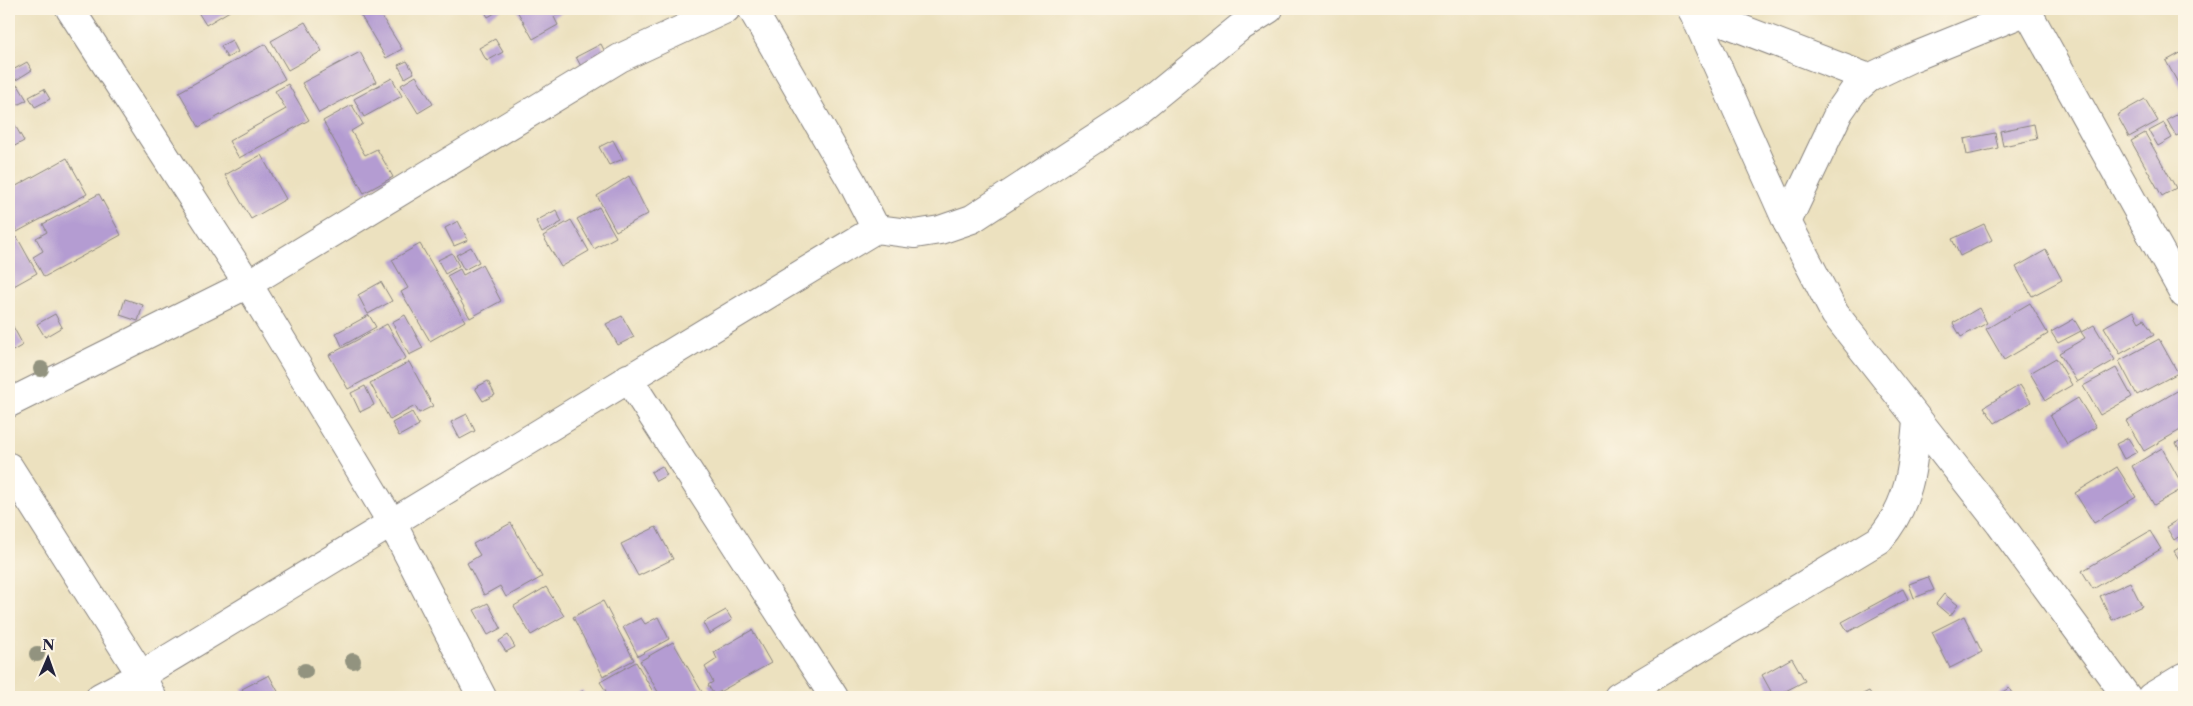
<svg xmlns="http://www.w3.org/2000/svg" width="2193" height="706" viewBox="0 0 2193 706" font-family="'Libre Caslon Text',serif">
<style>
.building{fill:#b49cd2}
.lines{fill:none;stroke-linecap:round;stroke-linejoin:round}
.street-casing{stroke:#87827d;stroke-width:30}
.street{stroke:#fff;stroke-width:28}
.tree{fill:#92937f}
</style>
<rect width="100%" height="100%" fill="#fcf5e5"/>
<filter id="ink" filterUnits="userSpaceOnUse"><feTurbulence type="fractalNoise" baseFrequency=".02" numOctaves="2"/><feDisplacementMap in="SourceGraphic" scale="10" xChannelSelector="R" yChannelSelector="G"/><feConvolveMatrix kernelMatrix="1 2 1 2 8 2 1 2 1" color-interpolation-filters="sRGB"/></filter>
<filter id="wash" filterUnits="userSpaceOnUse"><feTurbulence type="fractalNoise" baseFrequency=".0096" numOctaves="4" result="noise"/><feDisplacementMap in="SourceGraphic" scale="20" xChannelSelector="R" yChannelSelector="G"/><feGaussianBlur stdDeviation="1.12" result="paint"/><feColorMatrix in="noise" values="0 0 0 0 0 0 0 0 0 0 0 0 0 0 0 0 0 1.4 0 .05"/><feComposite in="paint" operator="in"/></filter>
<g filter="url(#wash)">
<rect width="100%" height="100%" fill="#ece1bf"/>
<g id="blocks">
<g class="building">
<polygon points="196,9 233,9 206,25"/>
<polygon points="362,9 377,9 402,49 386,58 358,11"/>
<polygon points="483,9 502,9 488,17"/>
<polygon points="516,9 569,9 554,17 558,25 533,39"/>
<polygon points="305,22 322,51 288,70 271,41"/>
<polygon points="495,39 503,52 487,61 479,48"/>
<polygon points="232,40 238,52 227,58 221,46"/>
<polygon points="265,44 285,79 199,127 179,92"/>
<polygon points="601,44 607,56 582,68 576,57"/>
<polygon points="2184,51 2184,94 2166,61"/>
<polygon points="360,52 376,82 319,113 302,83"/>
<polygon points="407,61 414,73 405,78 398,65"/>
<polygon points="27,62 32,70 16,80 11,71"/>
<polygon points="416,76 433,104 418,113 401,85"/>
<polygon points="392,78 402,96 364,117 354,99"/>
<polygon points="288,84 309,120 239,158 229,141 286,109 275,91"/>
<polygon points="18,85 27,100 17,105 9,90"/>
<polygon points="44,89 50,99 35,107 29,97"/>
<polygon points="2145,99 2158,121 2129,137 2117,115"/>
<polygon points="352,105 363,124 351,131 365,155 377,149 393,177 364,193 323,121"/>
<polygon points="2182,112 2184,117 2184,132 2176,136 2167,120"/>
<polygon points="9,115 24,141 9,149"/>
<polygon points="2164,123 2172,138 2158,146 2149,131"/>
<polygon points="2034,124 2037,139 2003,146 2000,131"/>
<polygon points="1995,133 1998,148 1967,155 1964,139"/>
<polygon points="2145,133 2176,188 2162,196 2131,141"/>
<polygon points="613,140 623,159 609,165 599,147"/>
<polygon points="261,155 286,199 251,219 225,175"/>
<polygon points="67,158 87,194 17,232 9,216 9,190"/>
<polygon points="629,176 648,214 616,231 597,196"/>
<polygon points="99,194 121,235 44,277 33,257 43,251 36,238 47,232 43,224"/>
<polygon points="599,207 616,237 594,249 577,219"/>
<polygon points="556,210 562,222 542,233 536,221"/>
<polygon points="571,220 589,251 561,267 543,236"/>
<polygon points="458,221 468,240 454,246 445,228"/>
<polygon points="1984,224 1992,240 1960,256 1952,239"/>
<polygon points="17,237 37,273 12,287 9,281 9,241"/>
<polygon points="420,244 465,321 430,341 401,292 408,288 392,260"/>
<polygon points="471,247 479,262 464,270 456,255"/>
<polygon points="2046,250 2062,280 2032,296 2016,267"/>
<polygon points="452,253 459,266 445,274 438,260"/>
<polygon points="482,265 501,301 470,318 447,276 460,269 463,275"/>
<polygon points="381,282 392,301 368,314 358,295"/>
<polygon points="125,299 143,305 138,321 120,315"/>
<polygon points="2030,303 2048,334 2004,360 1986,329"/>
<polygon points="1979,308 1987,323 1961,337 1953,323"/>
<polygon points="2133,311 2139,322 2144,319 2154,335 2120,354 2104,327"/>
<polygon points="55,314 62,327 45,337 37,324"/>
<polygon points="369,315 376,327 342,346 336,333"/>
<polygon points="405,315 423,348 409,355 392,322"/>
<polygon points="622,316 634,337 618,345 606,324"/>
<polygon points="9,319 23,345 9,353"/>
<polygon points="2074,319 2081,331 2058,343 2051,332"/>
<polygon points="387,324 406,358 348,389 329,355"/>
<polygon points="2094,325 2115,360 2077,382 2059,353 2085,338 2081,332"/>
<polygon points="2159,339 2178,373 2137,395 2119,361"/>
<polygon points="2056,358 2072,385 2046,400 2030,373"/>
<polygon points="409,362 433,406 419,413 415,406 390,420 370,383"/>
<polygon points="2116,368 2132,397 2100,415 2083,386"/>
<polygon points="488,381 495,395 483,401 475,388"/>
<polygon points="2020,385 2031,402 1995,423 1984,407"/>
<polygon points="365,386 374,405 360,412 351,393"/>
<polygon points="2184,387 2184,428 2144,451 2126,421"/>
<polygon points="2078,398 2096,427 2067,444 2050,415"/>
<polygon points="412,412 419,425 399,436 392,423"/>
<polygon points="467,414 475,431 460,439 451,422"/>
<polygon points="2128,438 2137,452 2124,459 2116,444"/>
<polygon points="2184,438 2184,458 2176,443"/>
<polygon points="2162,448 2184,488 2154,505 2132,466"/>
<polygon points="662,466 667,475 656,481 651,472"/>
<polygon points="2117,467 2136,497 2094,523 2075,493"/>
<polygon points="2184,516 2184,533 2174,540 2166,527"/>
<polygon points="511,523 542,577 506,597 500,586 484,595 467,563 480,555 473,544"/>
<polygon points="656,527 673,559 638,576 621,544"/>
<polygon points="2150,531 2161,549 2093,589 2082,571"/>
<polygon points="2184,545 2184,563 2182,564 2174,551"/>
<polygon points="1928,577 1934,590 1914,598 1909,584"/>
<polygon points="2130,582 2142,606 2112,620 2100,596"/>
<polygon points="546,587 564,616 531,635 514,606"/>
<polygon points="1903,589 1908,599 1848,632 1842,622"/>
<polygon points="1944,594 1958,605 1950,616 1936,604"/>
<polygon points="603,601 634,660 603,676 573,617"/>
<polygon points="488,603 501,628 488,635 474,610"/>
<polygon points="726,610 732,620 709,634 703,623"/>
<polygon points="1964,616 1982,652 1950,668 1932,632"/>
<polygon points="658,617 669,639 638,656 623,627 641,618 645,624"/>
<polygon points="752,630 771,663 714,695 708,685 713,682 705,667 717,659 714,652"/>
<polygon points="508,635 515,647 506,652 499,641"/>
<polygon points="673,642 705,697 661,697 640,661"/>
<polygon points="1792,658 1805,681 1774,697 1762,675"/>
<polygon points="636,662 656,697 595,697 606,691 600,682"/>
<polygon points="269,675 281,697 247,697 242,689"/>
<polygon points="2009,688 2014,697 1994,697"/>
<polygon points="583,691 586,697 569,697"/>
<polygon points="1869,691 1873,697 1857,697"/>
</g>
</g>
</g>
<g filter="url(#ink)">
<use href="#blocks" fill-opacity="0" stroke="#87827d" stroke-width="1"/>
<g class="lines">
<g class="street-casing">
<g id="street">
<polyline points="70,9 248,284 393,525 482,697"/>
<polyline points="752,9 852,182 876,229"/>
<polyline points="1692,9 1787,222 1835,314 2000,524 2127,697"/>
<polyline points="2026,9 2184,294"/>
<polyline points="1692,10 1869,78"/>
<polyline points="1787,222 1839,112 1853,92 1869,78 1911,58 2027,11"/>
<polyline points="628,378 834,697"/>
<polyline points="9,403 248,284 620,58 726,9"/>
<polyline points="9,467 141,675 152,697"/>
<path d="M100,697L141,675C387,528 630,376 876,229L915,234L940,230L972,219L1136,112L1239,28L1269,9"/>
<path d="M1618,697L1879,540C1911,503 1913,466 1917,420"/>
<polyline points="2151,697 2184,677"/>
</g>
</g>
<use href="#street" class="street"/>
</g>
<g class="tree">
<circle cx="41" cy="369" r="8"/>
<circle cx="37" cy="654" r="8"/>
<circle cx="353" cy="661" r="8"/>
<circle cx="305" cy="671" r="8"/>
</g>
</g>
<rect width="2193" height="706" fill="none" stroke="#fcf5e5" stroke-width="30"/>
<g transform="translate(48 658) rotate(2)" stroke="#fcf5e5" stroke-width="4" paint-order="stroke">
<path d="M0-4L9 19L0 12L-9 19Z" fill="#22223b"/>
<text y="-8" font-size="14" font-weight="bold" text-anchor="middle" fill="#22223b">N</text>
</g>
</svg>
